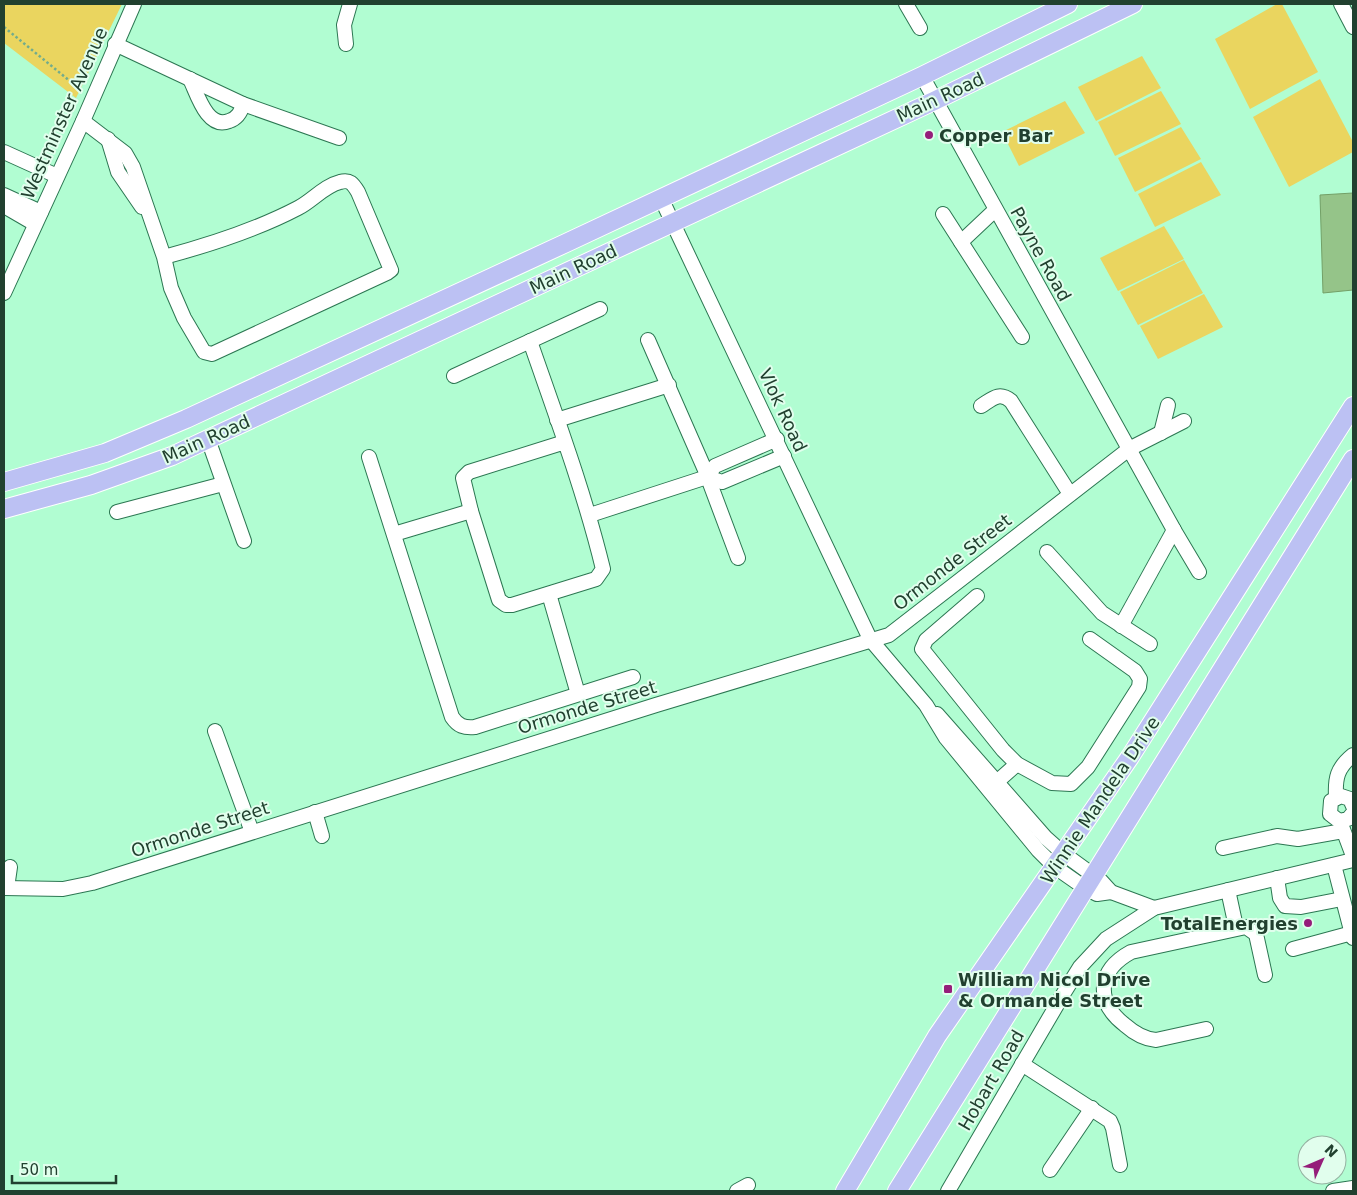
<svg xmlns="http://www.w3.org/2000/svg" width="1357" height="1195" viewBox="0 0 1357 1195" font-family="'DejaVu Sans',sans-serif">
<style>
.green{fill:#ead55f}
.building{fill:#95c489;stroke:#73a067}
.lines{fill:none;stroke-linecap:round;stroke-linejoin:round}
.minor-casing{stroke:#2c7752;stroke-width:16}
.major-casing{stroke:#fff;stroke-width:20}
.path{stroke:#73ac8c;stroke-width:2.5;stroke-dasharray:2.5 2.5;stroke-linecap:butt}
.minor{stroke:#fff;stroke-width:14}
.major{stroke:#bcc1f3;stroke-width:18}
.poi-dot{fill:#951e7a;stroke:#e1feed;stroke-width:2}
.labels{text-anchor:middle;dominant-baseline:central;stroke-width:4;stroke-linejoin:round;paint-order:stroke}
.street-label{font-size:18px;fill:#21402f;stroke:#e1feed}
.poi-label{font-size:18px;font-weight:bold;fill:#21402f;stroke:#e1feed;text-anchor:start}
</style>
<rect width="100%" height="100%" fill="#b1fdd2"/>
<g class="green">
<polygon points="4,4 122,4 76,98 4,43"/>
<polygon points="1277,4 1282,4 1318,72 1250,109 1215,39"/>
<polygon points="1142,56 1161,88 1096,121 1078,87"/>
<polygon points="1320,79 1353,142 1353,152 1289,187 1253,117"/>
<polygon points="1161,91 1181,124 1115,156 1098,122"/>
<polygon points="1065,101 1085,133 1019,166 1002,132"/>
<polygon points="1181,127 1201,159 1135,192 1118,158"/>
<polygon points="1201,162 1221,195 1155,227 1138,194"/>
<polygon points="1164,226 1184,259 1118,291 1100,258"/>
<polygon points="1184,260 1203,293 1138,325 1120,292"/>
<polygon points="1204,294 1223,327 1158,359 1140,326"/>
</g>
<polygon class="building" points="1353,193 1353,290 1323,293 1320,195"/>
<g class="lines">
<g class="minor-casing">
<g id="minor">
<polyline points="906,4 920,28"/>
<polyline points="1341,4 1353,27"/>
<polyline points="115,44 243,104 339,138"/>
<polyline points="346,44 344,25 350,4"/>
<polyline points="922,76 1174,530 1199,572"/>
<path d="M190,79C197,93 207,130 229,121C238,118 241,112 243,104"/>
<path d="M83,121L125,153L133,167L164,257L171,288L184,318L204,352L212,354L387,273L391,270L358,192C353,184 350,179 340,182C324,186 312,201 298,208C256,230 209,245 164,257"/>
<polyline points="108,139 118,172 142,207"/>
<polyline points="4,152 57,176"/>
<polyline points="4,195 41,212"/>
<polyline points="661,198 870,639 926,705 946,738 1038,850 1055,867 1085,888 1097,894 1111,892"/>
<polyline points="4,206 35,224"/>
<polyline points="943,214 1022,337"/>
<polyline points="961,242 995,210"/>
<polyline points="4,293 83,121 134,4"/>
<polyline points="648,340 705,470 738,558"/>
<path d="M530,341C556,416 584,491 603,569L596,579L512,605H506L499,600L471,511L463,478L469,472L565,442"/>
<polyline points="454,376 600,309"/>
<path d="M981,406C992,399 999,391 1011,401L1070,494"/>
<polyline points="557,420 669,385"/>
<polyline points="1161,433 1168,405"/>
<polyline points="208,439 244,541"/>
<path d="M369,457L452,717C458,726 464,728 475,727L633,677"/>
<polyline points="707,477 715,466 777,439"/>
<polyline points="117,512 223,484"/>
<polyline points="590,515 707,477 722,482 784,456"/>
<polyline points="394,534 471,511"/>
<polyline points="1047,552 1102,613 1150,644"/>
<polyline points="549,594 578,694"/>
<polyline points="977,596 926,640 922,649 1003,750 1017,764 1052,783 1071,784 1088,767 1139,687 1140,679 1135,671 1090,639"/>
<polyline points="1121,626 1174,530"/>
<polyline points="937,714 1046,838 1064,854 1101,881 1111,892 1154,908"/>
<polyline points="215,731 252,832"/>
<polyline points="991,787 1017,764"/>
<path d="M1336,797C1335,778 1337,768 1353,755"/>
<polyline points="1353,806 1350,799 1341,796 1331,801 1330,814 1339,821 1348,819 1353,813"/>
<polyline points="315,812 322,836"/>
<polyline points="1341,824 1353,856"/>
<polyline points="1223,848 1277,836 1298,839 1343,831"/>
<polyline points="1334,865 1353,938"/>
<polyline points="1277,878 1280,898 1285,906 1301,907 1342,899"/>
<polyline points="4,888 63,889 92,883 656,705 889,635 1129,449 1184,421"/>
<polyline points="7,888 10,867"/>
<polyline points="1228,890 1236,927"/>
<polyline points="1293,949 1352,933"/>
<path d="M1206,1029L1156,1040C1143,1039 1134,1033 1125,1025C1094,1001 1098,970 1131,952L1246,927L1256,934L1265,975"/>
<polyline points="1022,1064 1110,1121 1113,1128 1120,1165"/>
<polyline points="1050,1170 1092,1108"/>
<polyline points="737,1191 748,1185"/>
<polyline points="948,1191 1065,991 1080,967 1106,939 1154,908 1353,860"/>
<polyline points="1333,1191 1353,1188"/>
</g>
</g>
<g class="major-casing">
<g id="major">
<polyline points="4,482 105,453 186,419 566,243 922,76 1068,4"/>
<polyline points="4,509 91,485 172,456 934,101 1133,4"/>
<polyline points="845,1191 937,1036 1130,757 1353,406"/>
<polyline points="897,1191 1353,459"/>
</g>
</g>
<polyline class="path" points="4,27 82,91"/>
<use href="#minor" class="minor"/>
<use href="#major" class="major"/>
</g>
<g class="poi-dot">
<circle cx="929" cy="135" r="5"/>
<circle cx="1308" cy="923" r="5"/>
<rect x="943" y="984" width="10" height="10" rx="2.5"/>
</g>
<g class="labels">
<g class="street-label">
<text transform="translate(940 97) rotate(-25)">Main Road</text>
<text transform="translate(64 113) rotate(-66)">Westminster Avenue</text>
<text transform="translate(1041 254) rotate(61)">Payne Road</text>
<text transform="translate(573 269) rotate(-25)">Main Road</text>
<text transform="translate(783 410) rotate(65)">Vlok Road</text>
<text transform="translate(206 439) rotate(-24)">Main Road</text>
<text transform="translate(952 562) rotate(-38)">Ormonde Street</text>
<text transform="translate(587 707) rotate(-17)">Ormonde Street</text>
<text transform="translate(1100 800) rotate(-56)">Winnie Mandela Drive</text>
<text transform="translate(200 829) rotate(-18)">Ormonde Street</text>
<text transform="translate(991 1080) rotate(-60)">Hobart Road</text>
</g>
<g class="poi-label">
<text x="939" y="135">Copper Bar</text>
<text x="1298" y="923" text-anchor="end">TotalEnergies</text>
<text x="958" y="979">William Nicol Drive<tspan x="958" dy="21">&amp; Ormande Street</tspan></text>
</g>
</g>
<rect width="1357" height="1195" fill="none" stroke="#21402f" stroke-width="10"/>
<g transform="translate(1322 1160) rotate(45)"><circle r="24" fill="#e1feed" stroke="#94b2a1"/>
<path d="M0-4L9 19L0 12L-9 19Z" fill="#951e7a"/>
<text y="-8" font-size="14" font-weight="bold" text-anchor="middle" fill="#21402f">N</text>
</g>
<path d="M12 1175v8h104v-8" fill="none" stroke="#21402f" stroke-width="2.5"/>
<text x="20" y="1175" font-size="15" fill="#21402f" stroke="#e1feed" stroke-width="4" paint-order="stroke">50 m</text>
</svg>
